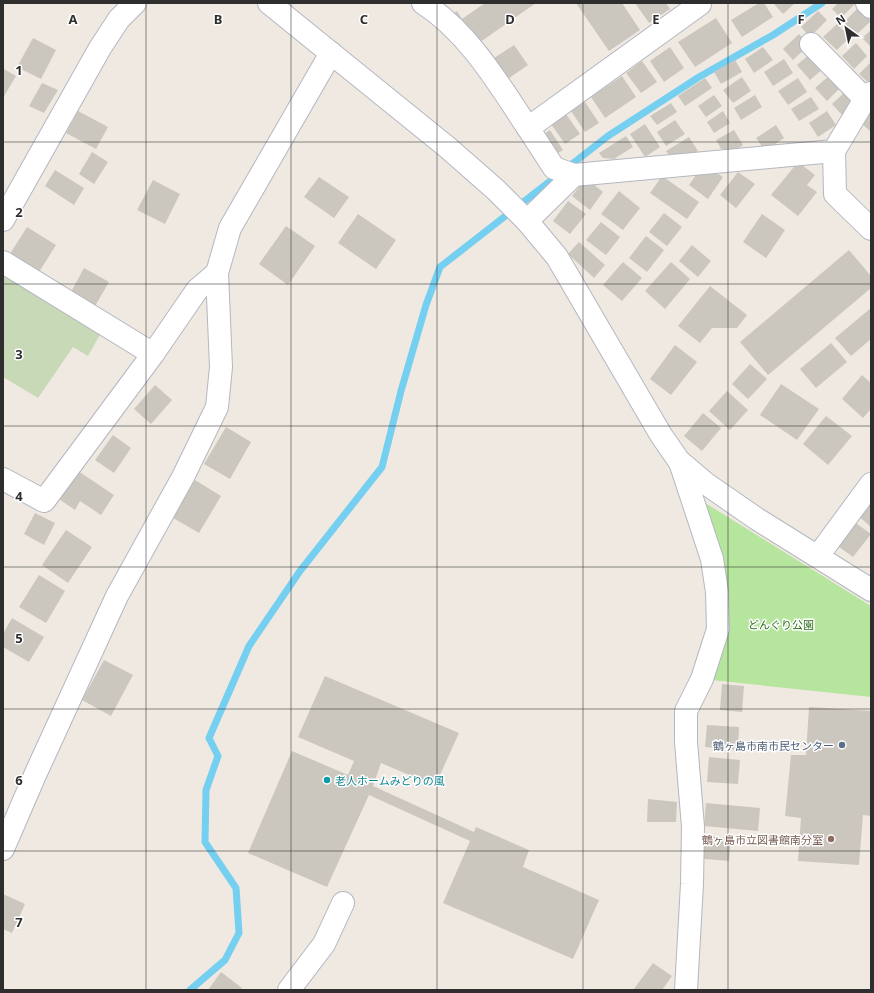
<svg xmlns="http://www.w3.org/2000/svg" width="874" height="993" viewBox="0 0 874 993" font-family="'Noto Sans','Noto Sans JP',sans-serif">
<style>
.green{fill:#b6e59e}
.cemetery{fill:#c8d9b8}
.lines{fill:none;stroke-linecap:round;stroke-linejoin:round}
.stream{stroke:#75cff0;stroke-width:7}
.building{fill:#cbc7bf}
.minor-casing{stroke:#b4b7c1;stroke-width:24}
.minor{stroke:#fff;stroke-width:22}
.grid{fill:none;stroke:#2e2e2e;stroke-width:1;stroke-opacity:0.55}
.service-dot{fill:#5c6f8a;stroke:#fff;stroke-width:1.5}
.culture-dot{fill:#0f9aa8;stroke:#fff;stroke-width:1.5}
.education-dot{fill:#8d6e63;stroke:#fff;stroke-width:1.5}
.labels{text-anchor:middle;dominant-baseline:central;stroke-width:3;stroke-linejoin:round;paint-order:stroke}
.park-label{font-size:11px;fill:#2c6e1b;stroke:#fff}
.service-label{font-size:11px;fill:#4e5e75;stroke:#fff;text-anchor:end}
.culture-label{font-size:11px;fill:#0d838f;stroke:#fff;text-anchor:start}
.education-label{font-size:11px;fill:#785e54;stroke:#fff;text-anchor:end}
.grid-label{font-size:13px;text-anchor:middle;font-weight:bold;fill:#2e2e2e;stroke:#fff;stroke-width:3;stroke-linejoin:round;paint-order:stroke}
</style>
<rect width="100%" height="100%" fill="#efe9e1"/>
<polygon class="green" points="702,501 871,606 871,697 702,679 718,629"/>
<polygon class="cemetery" points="3,268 103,329 88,356 73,347 38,398 3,377"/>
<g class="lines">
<polyline class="stream" points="190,990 225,960 239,933 236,888 205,842 206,790 218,756 209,738 249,646 300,571 382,467 401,391 426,305 440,267 608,136 699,77 773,35 822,3"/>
</g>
<g class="building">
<polygon points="485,3 536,3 473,47 451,15 457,11 462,19"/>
<polygon points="576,3 622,3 640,30 609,51"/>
<polygon points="635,3 666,3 670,9 649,23"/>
<polygon points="759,3 764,3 773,17 742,37 731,20"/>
<polygon points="773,3 795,3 783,14"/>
<polygon points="838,3 856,3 841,18 832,9"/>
<polygon points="859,7 871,21 856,35 844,22"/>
<polygon points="818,11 827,20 810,37 801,27"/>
<polygon points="716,18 732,43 695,67 678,42"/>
<polygon points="837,24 850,37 837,50 823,37"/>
<polygon points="871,30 871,47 862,38"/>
<polygon points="799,34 809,45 793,60 783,49"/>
<polygon points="33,38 56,50 41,79 17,67"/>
<polygon points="856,43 867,56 854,69 842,56"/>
<polygon points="514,45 528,65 499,85 485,64"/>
<polygon points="670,47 684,68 664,82 650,61"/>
<polygon points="763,47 773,60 754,73 745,59"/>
<polygon points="812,52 825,67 810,80 797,65"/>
<polygon points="784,59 793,73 773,86 764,72"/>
<polygon points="735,60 742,72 721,84 714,72"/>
<polygon points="642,61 657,82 641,93 626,73"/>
<polygon points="871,62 871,85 859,74"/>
<polygon points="4,69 16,76 3,98 3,72"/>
<polygon points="830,75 841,87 827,101 815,88"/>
<polygon points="622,76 636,97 605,118 591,97"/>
<polygon points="742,77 751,91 733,103 723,90"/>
<polygon points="705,78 712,88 685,106 678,96"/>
<polygon points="798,78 807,92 788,105 778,91"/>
<polygon points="42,83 58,90 44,113 29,106"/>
<polygon points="846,91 857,103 843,116 832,104"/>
<polygon points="714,95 722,106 706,117 698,106"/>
<polygon points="755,95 762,107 741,120 734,108"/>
<polygon points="811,97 819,109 799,121 791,109"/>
<polygon points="585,102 599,123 585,132 571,111"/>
<polygon points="671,103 677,112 657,125 650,116"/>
<polygon points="78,111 108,127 96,149 66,133"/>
<polygon points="723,111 730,123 714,133 707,122"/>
<polygon points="827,111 836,125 818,137 809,123"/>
<polygon points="871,112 871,132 861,123"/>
<polygon points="566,114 580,134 565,144 551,124"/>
<polygon points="675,120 685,134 666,146 657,132"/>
<polygon points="645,124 660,147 645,157 630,134"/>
<polygon points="776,125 784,138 765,151 756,138"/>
<polygon points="550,130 563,150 550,158 537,138"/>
<polygon points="734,130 743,145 736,150 721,149 716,140"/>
<polygon points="626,136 633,147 614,159 603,158 599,153"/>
<polygon points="689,137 698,151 687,158 672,159 666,151"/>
<polygon points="92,152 108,162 94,184 79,174"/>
<polygon points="798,162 815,175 807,185 817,192 798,216 771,195"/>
<polygon points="55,170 84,188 74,205 45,186"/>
<polygon points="698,172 718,174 723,177 708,199 689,185"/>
<polygon points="738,172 755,184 736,208 720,195"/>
<polygon points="662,176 699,202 687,219 650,193"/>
<polygon points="319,177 349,197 334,218 304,197"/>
<polygon points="586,178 603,192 590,210 572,196"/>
<polygon points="153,180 180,194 165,224 137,210"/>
<polygon points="619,191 640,208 623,230 601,214"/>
<polygon points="568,201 586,214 570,234 553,221"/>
<polygon points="664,213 682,227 667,246 649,232"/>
<polygon points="358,214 396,240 376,269 338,243"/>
<polygon points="762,214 785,230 766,258 743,242"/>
<polygon points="601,222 620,237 606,255 586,240"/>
<polygon points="286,226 315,246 288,285 259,264"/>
<polygon points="27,227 56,245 39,272 10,254"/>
<polygon points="646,236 664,250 647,272 629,258"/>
<polygon points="579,242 605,265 594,278 568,254"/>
<polygon points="692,245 711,261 698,277 679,261"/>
<polygon points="849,250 871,276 871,288 768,375 740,342"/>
<polygon points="623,262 642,278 622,301 603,285"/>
<polygon points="671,262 690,279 665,309 645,291"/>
<polygon points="84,268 109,282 95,306 71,292"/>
<polygon points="710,286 747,315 737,328 712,328 700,343 678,326"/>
<polygon points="871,308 871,339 851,356 835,338"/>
<polygon points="831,343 847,362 816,388 800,369"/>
<polygon points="675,345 697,362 671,395 650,379"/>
<polygon points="750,364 767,379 748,399 732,384"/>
<polygon points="862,375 871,383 871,409 863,418 842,399"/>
<polygon points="781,384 819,409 797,440 760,415"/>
<polygon points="155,385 172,400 151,424 134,409"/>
<polygon points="727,391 748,410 730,430 709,411"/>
<polygon points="703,413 721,428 702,451 684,436"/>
<polygon points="826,416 852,436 828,465 803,444"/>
<polygon points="226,427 251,442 230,479 204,464"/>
<polygon points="113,435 131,448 114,473 95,460"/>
<polygon points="78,471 114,495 101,515 80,501 75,510 59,499"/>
<polygon points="195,480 221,496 199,533 173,518"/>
<polygon points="871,498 871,527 857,515"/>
<polygon points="35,513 55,523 44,545 24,534"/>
<polygon points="853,521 871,534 853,557 835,544"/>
<polygon points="66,530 92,547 68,583 42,565"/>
<polygon points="39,575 65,591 46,623 19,607"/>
<polygon points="12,618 44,637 29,662 3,647 3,634"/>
<polygon points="104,660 133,675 111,716 82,700"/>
<polygon points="325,676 459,733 435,786 381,763 373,786 474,832 476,827 529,850 523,867 599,900 573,959 443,903 470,841 369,795 327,887 248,853 292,751 348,775 354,761 298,737"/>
<polygon points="722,684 744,686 742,712 720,710"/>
<polygon points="809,707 871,711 871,816 863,815 859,865 798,861 801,818 785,816 791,755 806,755"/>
<polygon points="707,725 739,727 738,750 705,747"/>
<polygon points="709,757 740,760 738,784 707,782"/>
<polygon points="648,799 677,802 676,822 647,822"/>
<polygon points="706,803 760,808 758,831 704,826"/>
<polygon points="697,835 731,838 729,861 694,858"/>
<polygon points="3,894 25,904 12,933 3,929"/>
<polygon points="653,963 672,976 662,990 636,990 634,989"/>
<polygon points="221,972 242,988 240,990 208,990"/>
</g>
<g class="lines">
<g class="minor-casing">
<g id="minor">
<polyline points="269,3 447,147 496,190 527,221 557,257 661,435 679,461 705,483 757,519 871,590"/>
<path d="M423,3C469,33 498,83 528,128"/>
<polyline points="867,3 871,7"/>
<polyline points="811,44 865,99"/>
<polyline points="834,151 835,194 871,229"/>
<polyline points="574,175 554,168 528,128 700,4 700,3"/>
<polyline points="3,220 100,48 119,19 135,3"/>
<polyline points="527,221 574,175 834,151 865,99 871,93"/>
<polyline points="3,262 153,354 197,290 217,273"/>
<polyline points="680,462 712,559 717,592 718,629 702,679 686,711 686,742 693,827 692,884 686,990"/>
<polyline points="3,479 44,501 153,354"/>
<polyline points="818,556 871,484"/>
<polyline points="3,849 35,775 117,596 183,477 217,407 221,367 217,273 230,228 331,53"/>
<polyline points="289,990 324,944 343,903"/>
</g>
</g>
<use href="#minor" class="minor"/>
</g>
<path class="grid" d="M146,3V990M291,3V990M437,3V990M583,3V990M728,3V990M3,142H871M3,284H871M3,426H871M3,567H871M3,709H871M3,851H871"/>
<circle class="service-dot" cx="842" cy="745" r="4"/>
<circle class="culture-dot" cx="327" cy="780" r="4"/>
<circle class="education-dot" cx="831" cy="839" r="4"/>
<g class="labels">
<g class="park-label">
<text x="781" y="624">どんぐり公園</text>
</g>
<g class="service-label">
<text x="834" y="745">鶴ヶ島市南市民センター</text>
</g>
<g class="culture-label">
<text x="335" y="780">老人ホームみどりの風</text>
</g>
<g class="education-label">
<text x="823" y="839">鶴ヶ島市立図書館南分室</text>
</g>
</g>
<g class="grid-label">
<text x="73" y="24">A</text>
<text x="218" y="24">B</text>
<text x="364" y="24">C</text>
<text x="510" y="24">D</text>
<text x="656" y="24">E</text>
<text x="801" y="24">F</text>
<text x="19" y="75">1</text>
<text x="19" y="217">2</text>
<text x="19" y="359">3</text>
<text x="19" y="501">4</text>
<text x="19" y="643">5</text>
<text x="19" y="785">6</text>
<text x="19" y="927">7</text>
</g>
<rect width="874" height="993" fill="none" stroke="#2e2e2e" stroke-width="8"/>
<g transform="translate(846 28) rotate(327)" stroke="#ffffff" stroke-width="3" paint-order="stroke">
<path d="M0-3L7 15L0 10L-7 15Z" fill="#2e2e2e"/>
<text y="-6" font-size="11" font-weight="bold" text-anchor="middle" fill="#2e2e2e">N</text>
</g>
</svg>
